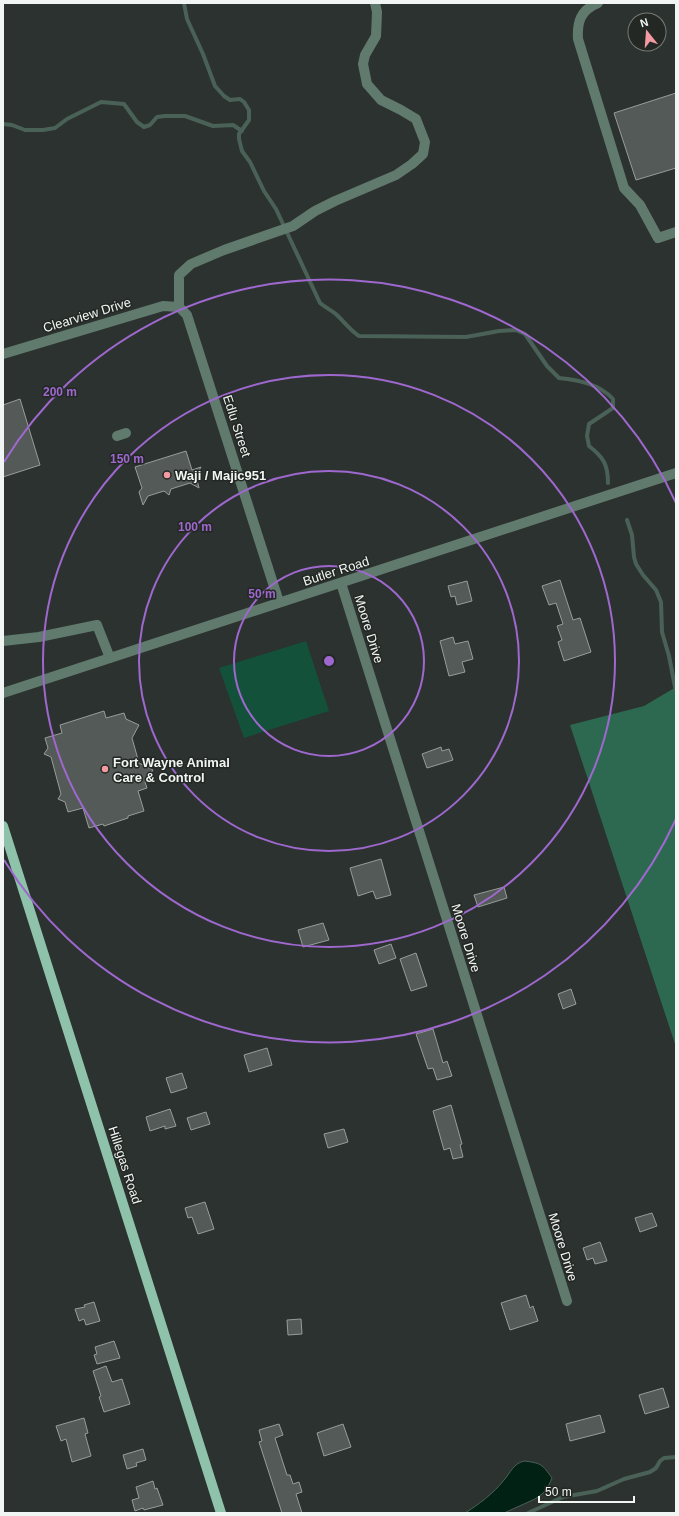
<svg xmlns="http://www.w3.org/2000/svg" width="679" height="1516" viewBox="0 0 679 1516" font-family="Helvetica,sans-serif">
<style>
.green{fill:#14513b}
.forest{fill:#2d6951}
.water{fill:#022115;stroke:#4a6158}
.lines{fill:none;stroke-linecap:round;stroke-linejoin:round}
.stream{stroke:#4a6158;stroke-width:4}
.building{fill:#545a57;stroke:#979e9a}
.minor{stroke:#617a6e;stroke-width:10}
.major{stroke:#8fc2ab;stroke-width:10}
.ring{fill:none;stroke:#9e68cf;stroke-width:2}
.poi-dot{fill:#f49aa2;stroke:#232825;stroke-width:1.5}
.labels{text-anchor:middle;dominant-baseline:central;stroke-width:3;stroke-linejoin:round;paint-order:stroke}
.street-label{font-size:13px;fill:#f1f5f3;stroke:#232825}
.poi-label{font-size:13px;font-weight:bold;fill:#f1f5f3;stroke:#232825;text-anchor:start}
.centre{fill:#9e68cf;stroke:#232825;stroke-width:2}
.ring-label{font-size:12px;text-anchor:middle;font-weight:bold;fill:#9e68cf;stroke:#232825;stroke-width:3;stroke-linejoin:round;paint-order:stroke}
</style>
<rect width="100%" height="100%" fill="#2c322f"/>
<polygon class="green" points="306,641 329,711 244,738 219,668"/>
<polygon class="forest" points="676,687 676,1047 570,725 644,706"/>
<path class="water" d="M524,1461C541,1463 542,1464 552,1478L547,1489L542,1494L535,1499L504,1513H465C478,1505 494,1493 504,1480C511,1472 513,1464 524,1461Z"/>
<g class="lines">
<g class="stream">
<path d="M184,3L187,19L203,54L215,86L224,96L230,100L240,99L244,102L249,110V120L239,134V139L242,151L250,162L264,191L276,209L320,303C326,308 333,311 338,316C345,323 351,331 359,336L466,337L499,331L516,330L525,334L547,366L559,378C579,380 599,384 613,399V408L589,424L587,436L589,446C603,457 608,464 608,483"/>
<polyline points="3,124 12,125 25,130 43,130 55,128 67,119 101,102 124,104 137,122 144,127 150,125 157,117 165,116 185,116 213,126 233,125 242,131"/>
<polyline points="627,520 632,535 634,557 636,564 643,575 656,590 661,602 662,632 669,656 676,692"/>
<polyline points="528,1513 563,1497 597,1491 624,1479 650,1472 656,1468 660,1461 664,1458 676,1457"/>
</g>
</g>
<g class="building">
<polygon points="676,93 676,168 636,180 614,113"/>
<polygon points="20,399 40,465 3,477 3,405"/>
<polygon points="186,451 192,470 201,467 196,476 199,488 190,483 171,489 169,495 164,491 148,496 143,505 139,492 142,488 135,467"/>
<polygon points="560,580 573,620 580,618 591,652 564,661 558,642 562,640 557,626 563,624 556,603 549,605 542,586"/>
<polygon points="467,581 472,601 457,605 455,596 451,597 448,586"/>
<polygon points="453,637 455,644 468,641 473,659 462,662 465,672 449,676 440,641"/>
<polygon points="104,711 106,718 124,713 126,719 139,725 132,738 139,763 153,770 145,782 147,788 138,791 144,811 128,816 128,818 104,826 103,824 89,828 83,808 68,812 65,802 58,799 61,794 51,757 44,754 48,748 45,738 62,733 60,725"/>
<polygon points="441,747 442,751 449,749 453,760 427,768 422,754"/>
<polygon points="381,859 391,895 376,899 373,891 358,896 350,868"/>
<polygon points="504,887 507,898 478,907 474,895"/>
<polygon points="323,923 329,940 303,947 298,930"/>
<polygon points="391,944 396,958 379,964 374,950"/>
<polygon points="416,953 427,986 411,991 400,959"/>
<polygon points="571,989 576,1004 563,1009 558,994"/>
<polygon points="433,1029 443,1063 447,1061 452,1076 437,1080 433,1068 428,1069 416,1034"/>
<polygon points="267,1048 272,1065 249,1072 244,1055"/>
<polygon points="182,1073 187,1088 171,1093 166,1078"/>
<polygon points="451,1105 462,1144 460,1145 463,1157 453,1159 450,1148 444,1150 433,1111"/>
<polygon points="170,1109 176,1126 165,1129 165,1126 150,1131 146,1117"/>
<polygon points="206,1112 210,1124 191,1130 187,1118"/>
<polygon points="344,1129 348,1142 328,1148 324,1134"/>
<polygon points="205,1202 214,1229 198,1234 192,1217 188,1218 185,1208"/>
<polygon points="652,1213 657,1226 640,1232 635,1218"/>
<polygon points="600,1242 607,1261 595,1264 593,1258 587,1260 583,1248"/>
<polygon points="526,1295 530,1308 533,1306 538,1321 510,1330 501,1303"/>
<polygon points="94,1302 100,1321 86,1325 84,1319 79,1321 75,1309 85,1307 84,1305"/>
<polygon points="301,1319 302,1334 288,1335 287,1320"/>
<polygon points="114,1341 120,1358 97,1364 94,1355 97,1354 95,1347"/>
<polygon points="106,1366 112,1382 122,1379 130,1404 104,1412 99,1397 101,1396 93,1371"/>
<polygon points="663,1388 669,1407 645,1414 639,1395"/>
<polygon points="600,1415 605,1432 570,1441 566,1424"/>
<polygon points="84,1418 88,1433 85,1434 91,1456 72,1462 66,1439 61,1441 56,1426"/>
<polygon points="279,1424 283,1435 275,1438 287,1475 290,1475 293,1484 299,1482 302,1492 296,1494 302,1513 282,1513 259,1442 262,1441 259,1430"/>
<polygon points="343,1424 351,1447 324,1456 317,1433"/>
<polygon points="143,1449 146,1460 136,1463 137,1466 127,1469 123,1455"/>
<polygon points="153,1481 155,1489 157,1488 163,1505 144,1510 143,1508 135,1511 132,1500 139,1498 136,1487"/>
</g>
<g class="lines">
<g class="minor">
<path d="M598,3C580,10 577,23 578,39L624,188L640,205L658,238L676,232"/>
<polyline points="179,307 179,275 191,264 224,250 293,226 315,211 335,201 396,175 412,164 423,154 425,142 416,119 401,110 381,100 367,84 363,64 365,55 376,36 377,12 375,3"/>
<polyline points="179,307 187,315 279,602"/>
<polyline points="3,354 163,306 179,307"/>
<polyline points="117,436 126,433"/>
<polyline points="341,583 567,1301"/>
<polyline points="3,641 39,637 97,625 110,658"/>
<polyline points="3,693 676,473"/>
</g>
<polyline class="major" points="3,826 221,1513"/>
</g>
<g class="ring">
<circle cx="329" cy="661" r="95"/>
<circle cx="329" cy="661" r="190"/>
<circle cx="329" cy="661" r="286"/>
<path d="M676 819A381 381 0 0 1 4 860M4 462A381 381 0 0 1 676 503"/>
</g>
<g class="poi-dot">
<circle cx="167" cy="475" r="4"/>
<circle cx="105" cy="769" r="4"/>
</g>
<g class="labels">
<g class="street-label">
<text transform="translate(87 315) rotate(-17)">Clearview Drive</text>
<text transform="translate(237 426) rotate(72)">Edlu Street</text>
<text transform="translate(336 571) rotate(-18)">Butler Road</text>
<text transform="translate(369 629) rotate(73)">Moore Drive</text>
<text transform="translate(466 938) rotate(73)">Moore Drive</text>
<text transform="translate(125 1165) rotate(72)">Hillegas Road</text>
<text transform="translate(563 1247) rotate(73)">Moore Drive</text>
</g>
<g class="poi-label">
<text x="175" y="475">Waji / Majic951</text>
<text x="113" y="762">Fort Wayne Animal<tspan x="113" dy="15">Care &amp; Control</tspan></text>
</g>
</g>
<circle cx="329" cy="661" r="6" class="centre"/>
<g class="ring-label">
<text x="60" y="396">200 m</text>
<text x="127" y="463">150 m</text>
<text x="195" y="531">100 m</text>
<text x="262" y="598">50 m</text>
</g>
<rect width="679" height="1516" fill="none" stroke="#f1f5f3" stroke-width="8"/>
<g transform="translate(647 32) rotate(343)"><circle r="19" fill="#232825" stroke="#757a77"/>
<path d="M0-3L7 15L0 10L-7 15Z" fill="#f49aa2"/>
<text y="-6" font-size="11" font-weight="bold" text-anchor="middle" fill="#f1f5f3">N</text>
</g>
<path d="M539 1496v6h95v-6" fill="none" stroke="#f1f5f3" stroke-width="2"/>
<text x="545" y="1496" font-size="12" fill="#f1f5f3" stroke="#232825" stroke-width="3" paint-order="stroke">50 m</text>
</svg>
